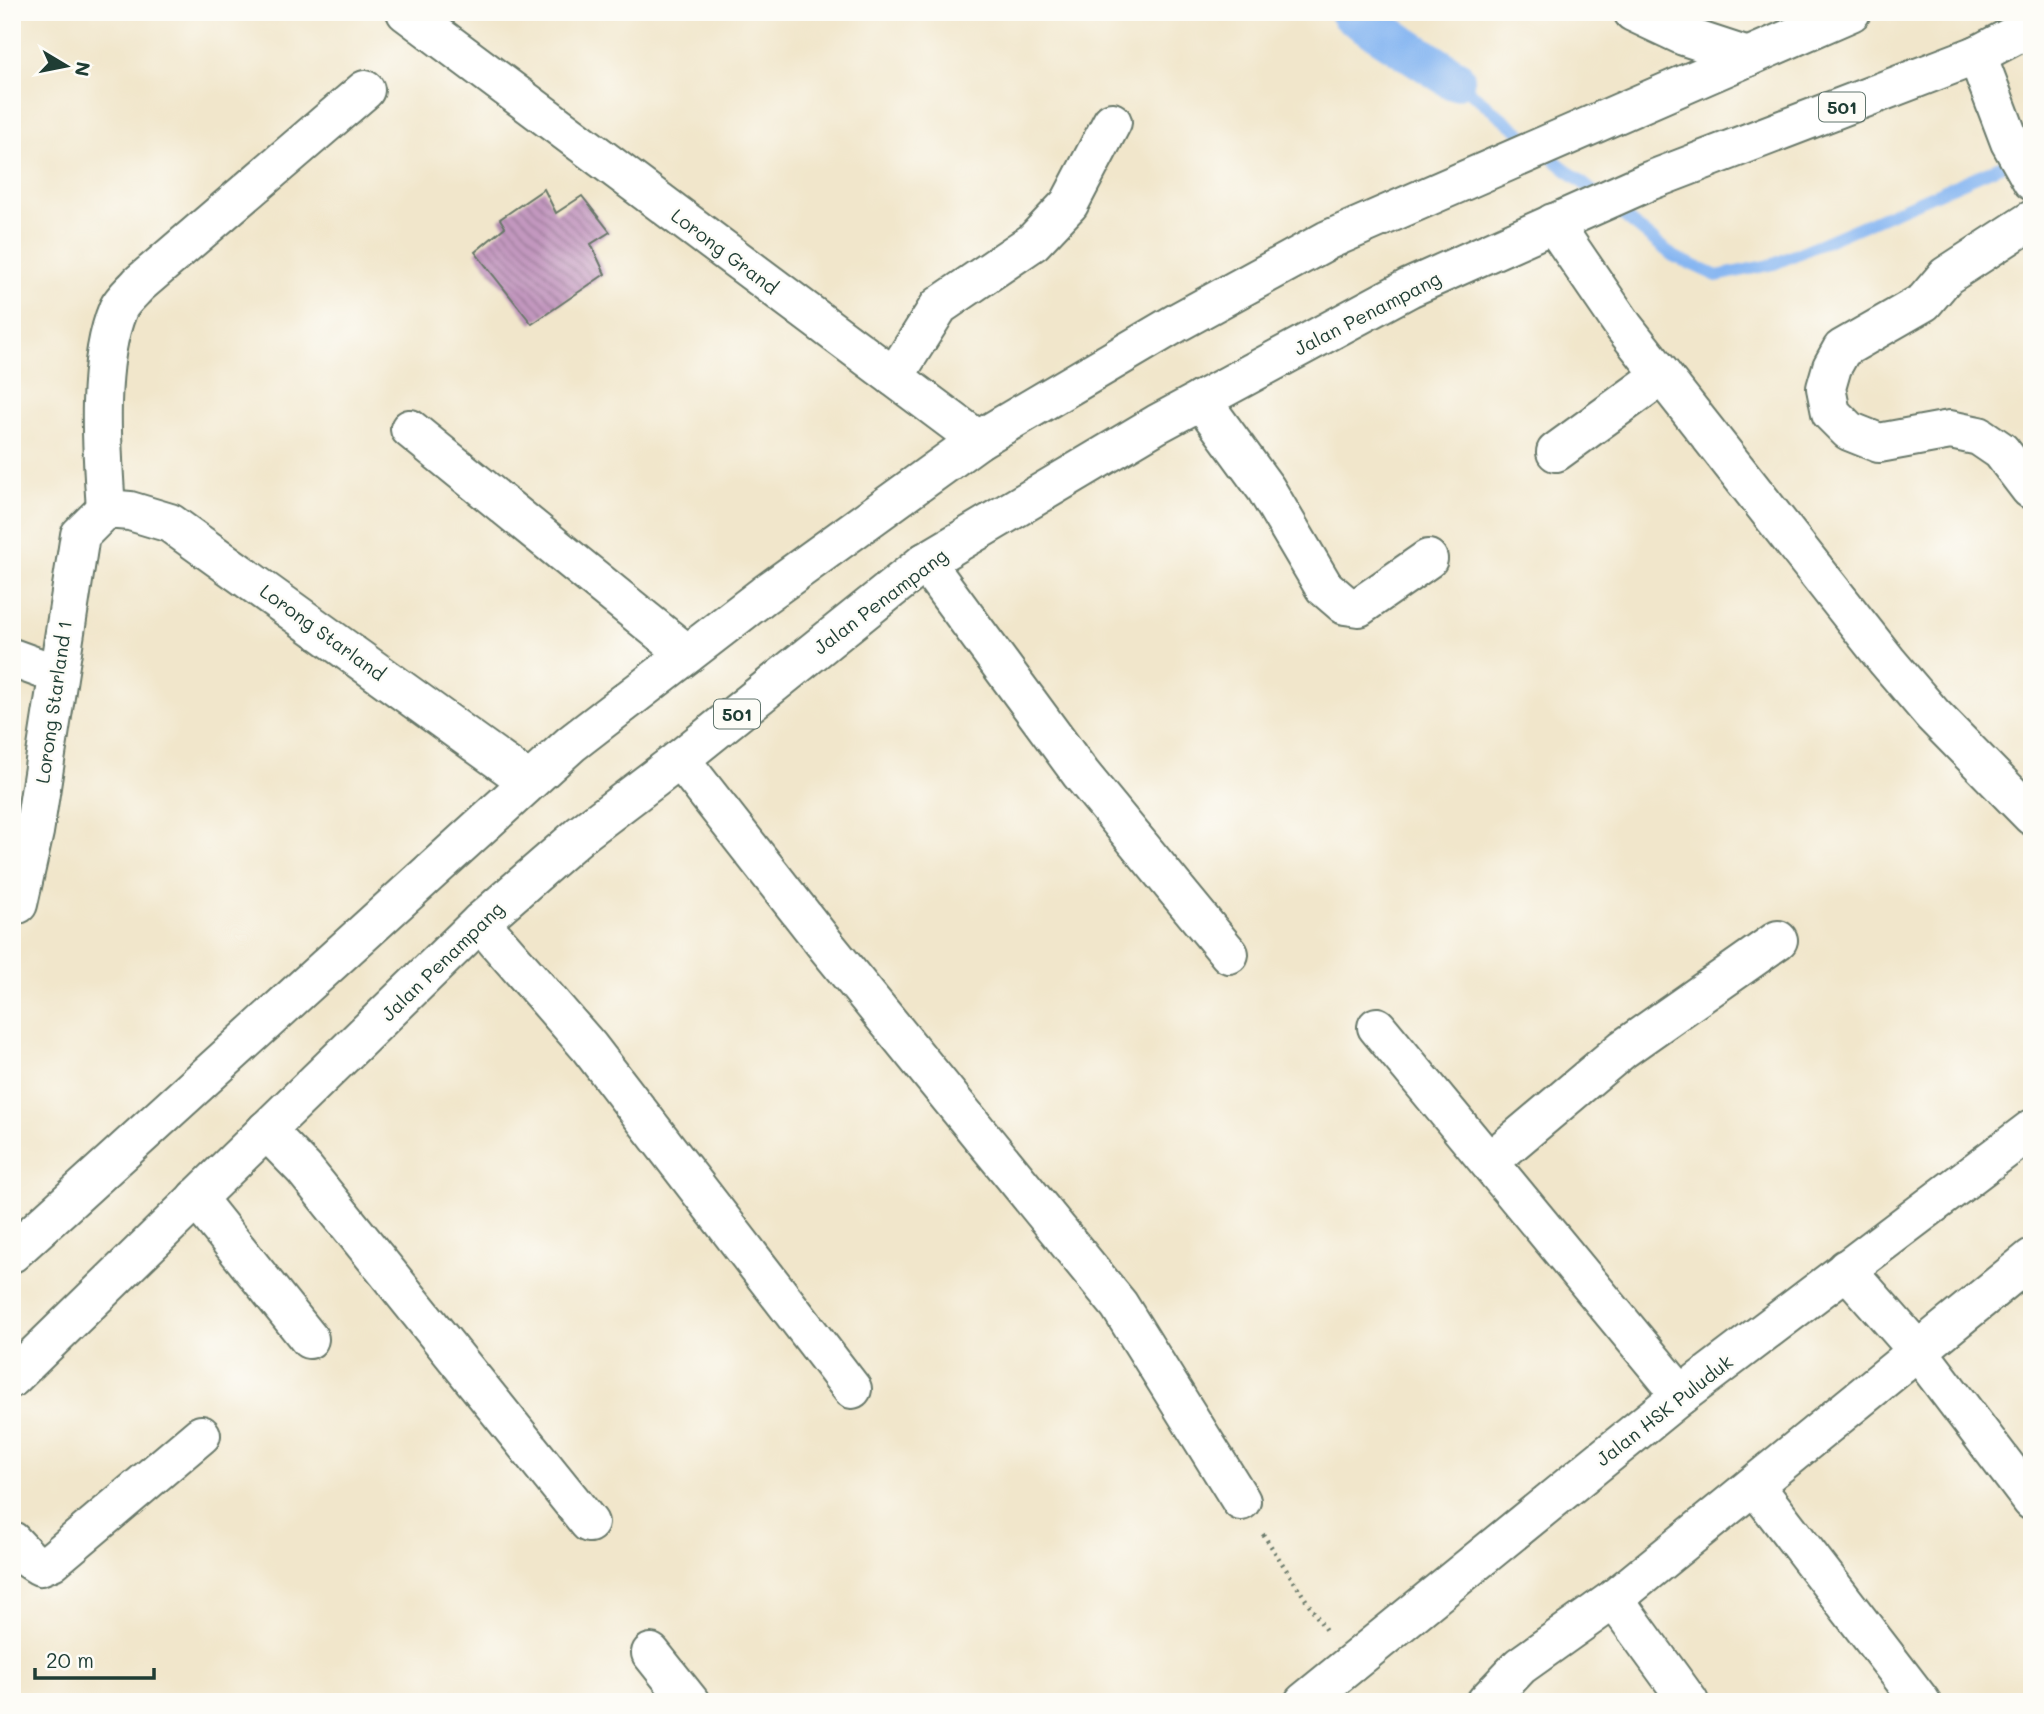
<svg xmlns="http://www.w3.org/2000/svg" width="2044" height="1714" viewBox="0 0 2044 1714" font-family="Mali,sans-serif">
<style>
.lines{fill:none;stroke-linecap:round;stroke-linejoin:round}
.stream{stroke:#86b6f1;stroke-width:12}
.canal{stroke:#86b6f1;stroke-width:42}
.building{fill:url(#building-back-hatch)}
.minor-casing{stroke:#687869;stroke-width:42}
.major-casing{stroke:#687869;stroke-width:42}
.path{stroke:#687869;stroke-width:4.5;stroke-dasharray:2 5;stroke-linecap:butt}
.minor{stroke:#fff;stroke-width:38}
.major{stroke:#fff;stroke-width:38}
.labels{text-anchor:middle;dominant-baseline:central;stroke-width:5;stroke-linejoin:round;paint-order:stroke}
.shield{fill:#fdfcf7;stroke:#62766e;stroke-width:2}
.shield-label{font-size:18px;font-weight:bold;fill:#1f3d34}
.street-label{font-size:19px;fill:#1f3d34;stroke:#fdfcf7}
</style>
<defs>
<pattern id="building-back-hatch" width="6" height="6" patternUnits="userSpaceOnUse" patternTransform="scale(1.75)"><rect width="6" height="6" fill="#c398bf"/><path d="M-1 5l2 2M0 0l6 6M5-1l2 2" fill="none" stroke="#9e7d9c"/></pattern>
</defs>
<rect width="100%" height="100%" fill="#fdfcf7"/>
<filter id="ink" filterUnits="userSpaceOnUse"><feTurbulence type="fractalNoise" baseFrequency=".0143" numOctaves="2"/><feDisplacementMap in="SourceGraphic" scale="14" xChannelSelector="R" yChannelSelector="G"/><feConvolveMatrix kernelMatrix="1 2 1 2 8 2 1 2 1" color-interpolation-filters="sRGB"/></filter>
<filter id="wash" filterUnits="userSpaceOnUse"><feTurbulence type="fractalNoise" baseFrequency=".00686" numOctaves="4" result="noise"/><feDisplacementMap in="SourceGraphic" scale="28" xChannelSelector="R" yChannelSelector="G"/><feGaussianBlur stdDeviation="1.57" result="paint"/><feColorMatrix in="noise" values="0 0 0 0 0 0 0 0 0 0 0 0 0 0 0 0 0 1.4 0 .05"/><feComposite in="paint" operator="in"/></filter>
<g filter="url(#wash)">
<rect width="100%" height="100%" fill="#f1e6cb"/>
<g class="lines">
<polyline class="stream" points="1454,79 1673,256 1717,276 1774,264 2014,160"/>
<polyline class="canal" points="1350,12 1454,79"/>
</g>
<g id="blocks">
<polygon class="building" points="544,189 556,213 582,196 610,232 591,244 605,274 532,324 475,252 505,227 500,219"/>
</g>
</g>
<g filter="url(#ink)">
<use href="#blocks" fill-opacity="0" stroke="#687869" stroke-width="2"/>
<g class="lines">
<g class="minor-casing">
<g id="minor">
<polyline points="406,12 978,440"/>
<polyline points="1633,12 1684,36 1748,57"/>
<polyline points="1977,55 2010,142 2032,181"/>
<polyline points="1553,223 1624,327 1887,661 1933,715 2032,816"/>
<polyline points="894,377 939,306 1033,242 1069,204 1112,122"/>
<polyline points="1201,400 1266,489 1324,587 1345,605 1359,607 1428,559"/>
<polyline points="410,429 687,654"/>
<polyline points="1556,452 1662,375"/>
<polyline points="2030,489 2001,451 1979,436 1950,430 1879,443 1849,431 1831,413 1826,388 1832,367 1842,349 1924,302 1946,276 2032,220"/>
<path d="M106,509C102,451 95,364 118,309C122,300 133,291 139,284L365,90"/>
<polyline points="106,509 130,511 170,523 528,781"/>
<polyline points="925,562 1081,774 1229,954"/>
<polyline points="12,658 56,674"/>
<polyline points="680,759 828,948 1119,1305 1241,1501"/>
<polyline points="18,904 34,832 80,535 106,509"/>
<polyline points="480,922 589,1047 852,1389"/>
<polyline points="1377,1027 1681,1395"/>
<polyline points="266,1130 304,1169 589,1523"/>
<polyline points="1489,1162 1623,1049 1778,940"/>
<polyline points="196,1198 309,1339"/>
<polyline points="1846,1269 1918,1351 2032,1501"/>
<polyline points="1755,1486 1921,1702"/>
<polyline points="12,1541 29,1559 40,1566 52,1561 201,1435"/>
<polyline points="1614,1599 1689,1702"/>
<polyline points="651,1653 690,1702"/>
<polyline points="1304,1702 1681,1395 2032,1129"/>
<polyline points="1486,1702 1520,1666 1614,1599 2032,1258"/>
</g>
</g>
<g class="major-casing">
<g id="major">
<polyline points="12,1253 571,744 764,595 978,440 1178,322 1328,240 1851,12"/>
<polyline points="12,1378 480,922 580,835 680,759 925,562 1157,424 1409,288 1649,181 1977,55 2032,26"/>
</g>
</g>
<polyline class="path" points="1263,1534 1327,1632"/>
<use href="#minor" class="minor"/>
<use href="#major" class="major"/>
</g>
</g>
<g class="labels">
<g class="shield">
<rect x="1819" y="92.5" width="46" height="29" rx="5"/>
<rect x="714" y="699.5" width="46" height="29" rx="5"/>
</g>
<g class="shield-label">
<text x="1842" y="107">501</text>
<text x="737" y="714">501</text>
</g>
<g class="street-label">
<text transform="translate(725 251) rotate(37)">Lorong Grand</text>
<text transform="translate(1367 313) rotate(-27)">Jalan Penampang</text>
<text transform="translate(880 601) rotate(-37)">Jalan Penampang</text>
<text transform="translate(323 632) rotate(36)">Lorong Starland</text>
<text transform="translate(53 702) rotate(-82)">Lorong Starland 1</text>
<text transform="translate(442 961) rotate(-44)">Jalan Penampang</text>
<text transform="translate(1664 1410) rotate(-38)">Jalan HSK Puluduk</text>
</g>
</g>
<rect width="2044" height="1714" fill="none" stroke="#fdfcf7" stroke-width="42"/>
<g transform="translate(66 66) rotate(100)" stroke="#fdfcf7" stroke-width="5" paint-order="stroke">
<path d="M0-5L12 26L0 18L-12 26Z" fill="#1f3d34"/>
<text y="-10" font-size="19" font-weight="bold" text-anchor="middle" fill="#1f3d34">N</text>
</g>
<path d="M35 1668v10h119v-10" fill="none" stroke="#1f3d34" stroke-width="3.5"/>
<text x="46" y="1668" font-size="21" fill="#1f3d34" stroke="#fdfcf7" stroke-width="5" paint-order="stroke">20 m</text>
</svg>
